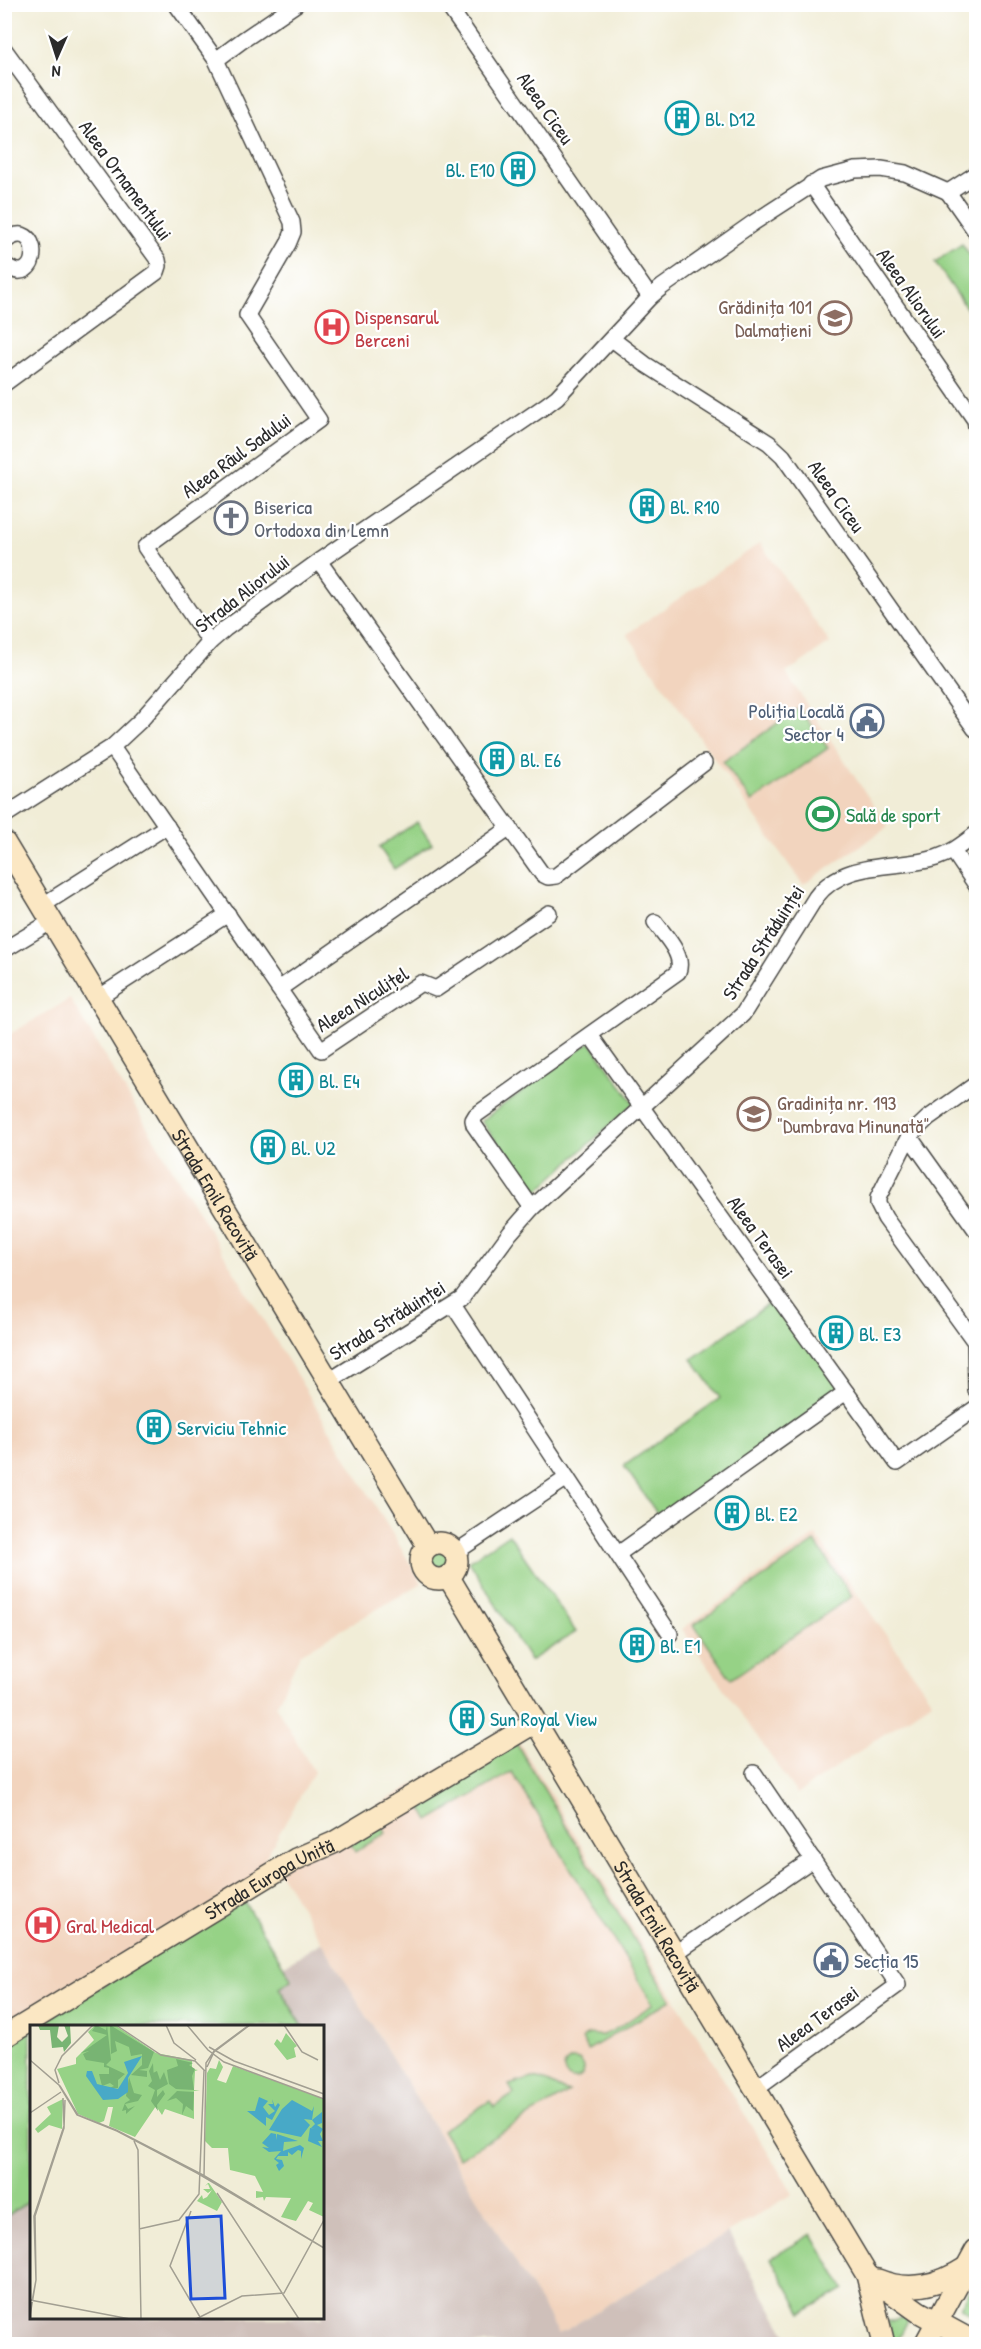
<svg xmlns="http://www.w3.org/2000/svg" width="981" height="2349" viewBox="0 0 981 2349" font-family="'Patrick Hand',sans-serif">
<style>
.built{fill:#f2d4be}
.industrial{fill:#cfc0ba}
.green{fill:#96d286;stroke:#607e58;stroke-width:1.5}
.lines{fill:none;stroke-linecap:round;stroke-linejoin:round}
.street-casing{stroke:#494845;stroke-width:18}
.secondary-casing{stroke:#494845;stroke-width:24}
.street{stroke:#fff;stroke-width:15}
.secondary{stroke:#fbe7c3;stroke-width:21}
.labels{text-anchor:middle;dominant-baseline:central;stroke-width:4.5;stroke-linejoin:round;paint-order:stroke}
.street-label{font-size:20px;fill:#2b2b2b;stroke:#fff}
.culture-label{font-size:20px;fill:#0d838f;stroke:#fff;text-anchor:start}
.education-label{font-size:20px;fill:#785e54;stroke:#fff;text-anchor:end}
.health-label{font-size:20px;fill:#be3a42;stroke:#fff;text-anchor:start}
.worship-label{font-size:20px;fill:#5b616d;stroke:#fff;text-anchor:start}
.service-label{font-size:20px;fill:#4e5e75;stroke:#fff;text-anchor:end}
.leisure-label{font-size:20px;fill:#27864d;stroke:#fff;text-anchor:start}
.inset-road{fill:none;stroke:#a29f92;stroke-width:1.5}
.view{fill:#1d4ed8;fill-opacity:0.15;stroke:#1d4ed8;stroke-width:3}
.inset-edge{fill:none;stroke:#2b2b2b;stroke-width:3}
</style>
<rect width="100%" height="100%" fill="#fff"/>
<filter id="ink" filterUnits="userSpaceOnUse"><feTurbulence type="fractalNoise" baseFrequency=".0167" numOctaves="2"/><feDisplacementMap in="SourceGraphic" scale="12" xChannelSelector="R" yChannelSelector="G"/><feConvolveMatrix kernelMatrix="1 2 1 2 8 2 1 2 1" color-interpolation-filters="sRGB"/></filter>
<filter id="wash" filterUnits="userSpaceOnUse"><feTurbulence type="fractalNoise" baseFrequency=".008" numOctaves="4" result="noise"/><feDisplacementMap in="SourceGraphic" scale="24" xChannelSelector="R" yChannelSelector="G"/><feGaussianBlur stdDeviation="1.35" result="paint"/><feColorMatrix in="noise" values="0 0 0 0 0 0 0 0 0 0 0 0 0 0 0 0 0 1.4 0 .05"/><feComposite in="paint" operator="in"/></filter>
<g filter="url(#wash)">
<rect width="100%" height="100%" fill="#f1edd7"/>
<g class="built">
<polygon points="760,543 830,643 786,673 888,827 803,885 627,634"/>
<polygon points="70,999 422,1583 300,1654 276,1706 314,1772 263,1862 268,1870 5,2031 5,1037"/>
<polygon points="816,1535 932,1701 797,1794 682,1629"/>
<polygon points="510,1727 793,2194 559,2334 276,1866"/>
</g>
<polygon class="industrial" points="322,1942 559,2334 728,2233 788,2337 784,2344 5,2344 4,2213 31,2196 32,2318 322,2318 322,2026 303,2026 279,1988 292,1980 283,1966"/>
<g class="green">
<polygon points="962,244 976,264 976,322 935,262"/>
<polygon points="799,708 828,748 752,802 723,762"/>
<polygon points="417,822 432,844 394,869 379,847"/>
<polygon points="590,1042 634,1103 535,1193 481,1121"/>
<polygon points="778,1297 846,1392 663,1522 624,1466 720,1398 692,1359"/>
<polygon points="509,1534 576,1632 530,1661 469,1561"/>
<polygon points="815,1542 852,1596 731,1679 694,1625"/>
<circle cx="439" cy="1560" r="13"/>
<path d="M516,1743L671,2000L588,2050L582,2039C589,2030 594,2037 603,2035C613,2032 643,2011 653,2004L512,1772L429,1821L418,1802Z"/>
<polygon points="381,1825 386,1833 355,1852 351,1844"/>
<polygon points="243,1900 292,1980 279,1988 303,2026 35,2026"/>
<polygon points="31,2029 31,2200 5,2217 4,2045"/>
<circle cx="574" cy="2069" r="10"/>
<path d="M533,2078C548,2079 556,2089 569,2092L459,2158L442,2130L490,2101L494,2107L514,2094L509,2085Z"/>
<polygon points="812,2234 844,2289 802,2313 771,2258"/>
<polygon points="976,2279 976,2315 960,2308"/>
<polygon points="903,2316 908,2320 896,2344 892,2344 888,2321 893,2321"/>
</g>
</g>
<g filter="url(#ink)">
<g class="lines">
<g class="street-casing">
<g id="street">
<polyline points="176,4 216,60 292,222 293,232 288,244 247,315 319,420 145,547 210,642"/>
<polyline points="447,4 650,297"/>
<polyline points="4,49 158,260 159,266 157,272 4,384"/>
<polyline points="216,60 243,40 296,4"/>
<polyline points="811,184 975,420 976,426"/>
<polyline points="948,192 976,232"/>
<polyline points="948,192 976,174"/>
<path d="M4,242C43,211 42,295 4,264"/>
<polyline points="612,339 645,364 769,443 783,456 965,715 975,729 976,728"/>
<polyline points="319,561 542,874 548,877 556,876 704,763"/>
<polyline points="112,747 321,1050 421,983 436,989 549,913"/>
<polyline points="4,816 112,747 141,720 210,642 225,629 319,561 545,406 557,397 650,297 662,287 753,223 821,179 855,170 881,169 905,173 948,192"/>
<polyline points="953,851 976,885"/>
<polyline points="43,905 167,826"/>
<polyline points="4,950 52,921"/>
<polyline points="279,989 510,828"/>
<polyline points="98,998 228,914"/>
<polyline points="590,1035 897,1463 976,1408"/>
<polyline points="976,1084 928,1118 909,1136 878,1198 878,1204 885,1218 975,1342 976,1390"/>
<polyline points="909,1136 976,1230"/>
<path d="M532,1208L474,1125L473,1120L476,1115L678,972C685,955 664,935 655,922"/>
<polyline points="453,1305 670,1634"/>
<path d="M329,1381L462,1298L510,1233L532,1208L743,1014L816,897C845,859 895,870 936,858C952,853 964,843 976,834"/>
<polyline points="456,1552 567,1478"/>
<polyline points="618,1554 846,1392"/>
<polyline points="754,1773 898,1985 755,2089"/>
<polyline points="674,1954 813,1859"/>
</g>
</g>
<g class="secondary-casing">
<g id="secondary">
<path id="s1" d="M4,842L428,1546"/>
<circle cx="439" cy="1561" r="18"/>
<path id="s2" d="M448,1576L867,2275L884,2344"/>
<path id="s3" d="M4,2037L296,1859L333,1843L534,1723"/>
<polyline points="867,2275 919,2312 976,2343"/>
<path d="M878,2280C910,2293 939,2285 967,2267"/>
<polyline points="925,2344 976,2250"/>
</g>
</g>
<use href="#street" class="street"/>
<use href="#secondary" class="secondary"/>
</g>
</g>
<defs>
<g id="building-ring" transform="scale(1.725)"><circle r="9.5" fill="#fff" stroke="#0f9aa8" stroke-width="1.5"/><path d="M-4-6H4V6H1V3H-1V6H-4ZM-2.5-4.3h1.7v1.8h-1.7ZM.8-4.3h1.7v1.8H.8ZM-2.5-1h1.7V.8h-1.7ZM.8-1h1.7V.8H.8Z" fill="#0f9aa8"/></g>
<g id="school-ring" transform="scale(1.725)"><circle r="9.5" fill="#fff" stroke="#8d6e63" stroke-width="1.5"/><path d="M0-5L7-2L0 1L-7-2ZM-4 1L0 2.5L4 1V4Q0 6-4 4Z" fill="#8d6e63"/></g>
<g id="hospital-ring" transform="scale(1.725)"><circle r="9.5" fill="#fff" stroke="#e0444e" stroke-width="1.5"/><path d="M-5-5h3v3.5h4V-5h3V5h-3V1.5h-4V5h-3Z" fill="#e0444e"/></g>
<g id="church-ring" transform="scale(1.725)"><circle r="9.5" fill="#fff" stroke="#6b7280" stroke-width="1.5"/><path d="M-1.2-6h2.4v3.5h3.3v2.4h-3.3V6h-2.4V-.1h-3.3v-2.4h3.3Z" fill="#6b7280"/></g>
<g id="civic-ring" transform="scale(1.725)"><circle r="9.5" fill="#fff" stroke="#5c6f8a" stroke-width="1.5"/><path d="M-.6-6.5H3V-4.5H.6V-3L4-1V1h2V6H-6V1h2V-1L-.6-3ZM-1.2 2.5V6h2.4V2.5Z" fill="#5c6f8a"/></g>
<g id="stadium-ring" transform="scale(1.725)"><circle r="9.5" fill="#fff" stroke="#2e9e5b" stroke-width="1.5"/><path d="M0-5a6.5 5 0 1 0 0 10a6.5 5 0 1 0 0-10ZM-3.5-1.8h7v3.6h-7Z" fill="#2e9e5b"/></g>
</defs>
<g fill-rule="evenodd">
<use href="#building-ring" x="682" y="118"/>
<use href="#building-ring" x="518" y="169"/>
<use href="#school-ring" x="835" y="318"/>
<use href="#hospital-ring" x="332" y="327"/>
<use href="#building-ring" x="647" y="506"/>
<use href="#church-ring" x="231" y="518"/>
<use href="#civic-ring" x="867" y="721"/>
<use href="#building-ring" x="497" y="759"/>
<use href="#stadium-ring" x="823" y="814"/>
<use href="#building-ring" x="296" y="1080"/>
<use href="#school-ring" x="754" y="1114"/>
<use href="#building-ring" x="268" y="1147"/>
<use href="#building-ring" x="836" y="1333"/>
<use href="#building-ring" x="154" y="1427"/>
<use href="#building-ring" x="732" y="1513"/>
<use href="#building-ring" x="637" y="1645"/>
<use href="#building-ring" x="467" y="1718"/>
<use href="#hospital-ring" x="43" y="1925"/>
<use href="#civic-ring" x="831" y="1960"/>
</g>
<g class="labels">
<g class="street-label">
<text transform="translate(546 108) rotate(55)">Aleea Ciceu</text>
<text transform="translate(126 180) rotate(54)">Aleea Ornamentului</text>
<text transform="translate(912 293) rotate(55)">Aleea Aliorului</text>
<text transform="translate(236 455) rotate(-36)">Aleea Râul Sadului</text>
<text transform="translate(837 496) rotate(55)">Aleea Ciceu</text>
<text transform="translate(242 593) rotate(-38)">Strada Aliorului</text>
<text transform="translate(763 942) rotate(-57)">Strada Străduinței</text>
<text transform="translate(362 999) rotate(-32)">Aleea Niculițel</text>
<text stroke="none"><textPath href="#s1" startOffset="411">Strada Emil Racoviță</textPath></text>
<text transform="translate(761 1237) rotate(54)">Aleea Terasei</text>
<text transform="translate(387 1320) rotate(-32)">Strada Străduinței</text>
<text stroke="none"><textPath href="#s3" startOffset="309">Strada Europa Unită</textPath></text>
<text stroke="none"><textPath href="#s2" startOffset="408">Strada Emil Racoviță</textPath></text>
<text transform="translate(817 2018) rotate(-36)">Aleea Terasei</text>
</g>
<g class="culture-label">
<text x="705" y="118">Bl. D12</text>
<text x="495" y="169" text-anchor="end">Bl. E10</text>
<text x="670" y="506">Bl. R10</text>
<text x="520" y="759">Bl. E6</text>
<text x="319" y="1080">Bl. E4</text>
<text x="291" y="1147">Bl. U2</text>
<text x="859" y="1333">Bl. E3</text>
<text x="177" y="1427">Serviciu Tehnic</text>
<text x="755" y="1513">Bl. E2</text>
<text x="660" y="1645">Bl. E1</text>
<text x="490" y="1718">Sun Royal View</text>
</g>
<g class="education-label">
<text x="812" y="306">Grădinița 101<tspan x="812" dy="23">Dalmațieni</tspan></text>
<text x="777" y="1102" text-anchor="start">Gradinița nr. 193<tspan x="777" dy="23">"Dumbrava Minunată"</tspan></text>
</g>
<g class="health-label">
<text x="355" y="316">Dispensarul<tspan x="355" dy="23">Berceni</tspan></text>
<text x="66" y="1925">Gral Medical</text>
</g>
<g class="worship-label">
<text x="254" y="506">Biserica<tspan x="254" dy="23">Ortodoxa din Lemn</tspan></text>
</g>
<g class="service-label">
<text x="844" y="710">Poliția Locală<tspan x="844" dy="23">Sector 4</tspan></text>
<text x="854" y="1960" text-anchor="start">Secția 15</text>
</g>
<g class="leisure-label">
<text x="846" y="814">Sală de sport</text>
</g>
</g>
<g transform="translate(30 2025)">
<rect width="294" height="294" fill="#f1edd7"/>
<path d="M65,0H85L126,28L162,35V44L168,45L165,46L164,65L170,66H164V94L135,84L132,90L126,81L105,112L79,101L83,82H78L74,96L69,98L48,89L27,44L46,39V33L64,15L58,7ZM256,8L267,21L264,23L266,32L257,35L244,19L247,14L251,18ZM189,35L193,42L187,55L196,58L203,41L294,74V192L279,185L283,178L278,176L266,196L251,192L261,173L236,172L234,176L233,172L226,173V166L233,167L225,151L200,145L198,123H182L175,116L177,48L180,43L186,44ZM33,74L32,104L19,100L8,108L5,104L21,89L17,82ZM178,158H179L192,177L187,186L167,176L172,170L173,174L177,172L182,165L178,168L173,164H180L178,159L175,161Z" fill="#96d286"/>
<path d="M8,0H29L27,12L32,17L38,11L34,0H40L41,18L34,27L33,22L22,23L20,5H10ZM66,0L76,5L77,0L81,35L76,40L95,49L88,55V63H79L84,61L80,58L72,61L69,49H79V43L74,42V38L56,35L53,29L59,26L51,28L77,10L62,6ZM80,0L124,27L118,43L109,45L117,46V52L101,50L112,40V29L101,31L99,22L85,16L87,26L81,29ZM146,34L163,38L159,40L165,44L162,51L164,65L146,64L139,59L137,45L148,41ZM123,38L124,55L123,48L127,46L130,55L134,47L138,59L127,65V72L133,65L135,69L127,80L128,86L121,76L125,65L118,61L122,56L119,46ZM99,52L104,68L112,70L108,76L95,79L98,84L105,81L96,89V85L92,86L95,78L100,75L96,71ZM147,66L164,67L163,86L156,81L152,90L153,79L146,73L137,76Z" fill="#78b473"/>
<path d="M112,31L98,53V67L88,74L73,75L56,51L57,46H62L67,59L88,64L98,48L94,37ZM229,72L238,76L233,82L239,90L245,86L238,79H243L242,74L245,82L248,78L250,80L242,95L236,92V101L217,86H225ZM262,75L282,86L284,81L282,95L292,87V98L287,100L293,104L290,109L293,116H288L292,122L278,116L280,103L285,104L281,103L285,99L282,95L274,94L280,100L271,112L239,105L252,84ZM241,108L246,109V115L247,109L268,116L254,117L253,126L270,120L274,123L271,134V126L268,125L262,130L258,127V131H248L246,134L252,135L254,141L249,146L246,140L249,138L244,134L251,126L239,127L232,122L239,123L232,118Z" fill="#48a9c7"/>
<path class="inset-road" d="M86,0L131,30L165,36L175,46M136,0L144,18L166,35M157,0L178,25L194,37L294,74M254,0L272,27L288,35M179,22L204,36L294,69M0,35L30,61L48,90L86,105L173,150L294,223M0,35L29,60L47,90L87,106L167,148L294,223M177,42L184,27L220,0M29,58L25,45L32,31L63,0M0,88L31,67M104,116L108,125L111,294M174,152L176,38L184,26L219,0M187,168L269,294M161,186L140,241L170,292M109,204L149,195L169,169L174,45M0,275L100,294M0,287L6,255L4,191L34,101L33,73M0,291L6,255L5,191L34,103L35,75M166,294L212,271L254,268L294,195"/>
<path class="view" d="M191,191L195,273L161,274L157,193Z"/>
<rect width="294" height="294" class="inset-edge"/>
</g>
<rect width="981" height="2349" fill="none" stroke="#fff" stroke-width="24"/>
<g transform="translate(57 57) rotate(183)" stroke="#ffffff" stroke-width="4.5" paint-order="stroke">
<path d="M0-4.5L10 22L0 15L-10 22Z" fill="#2b2b2b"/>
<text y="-9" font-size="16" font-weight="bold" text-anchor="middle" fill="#2b2b2b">N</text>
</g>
</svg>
